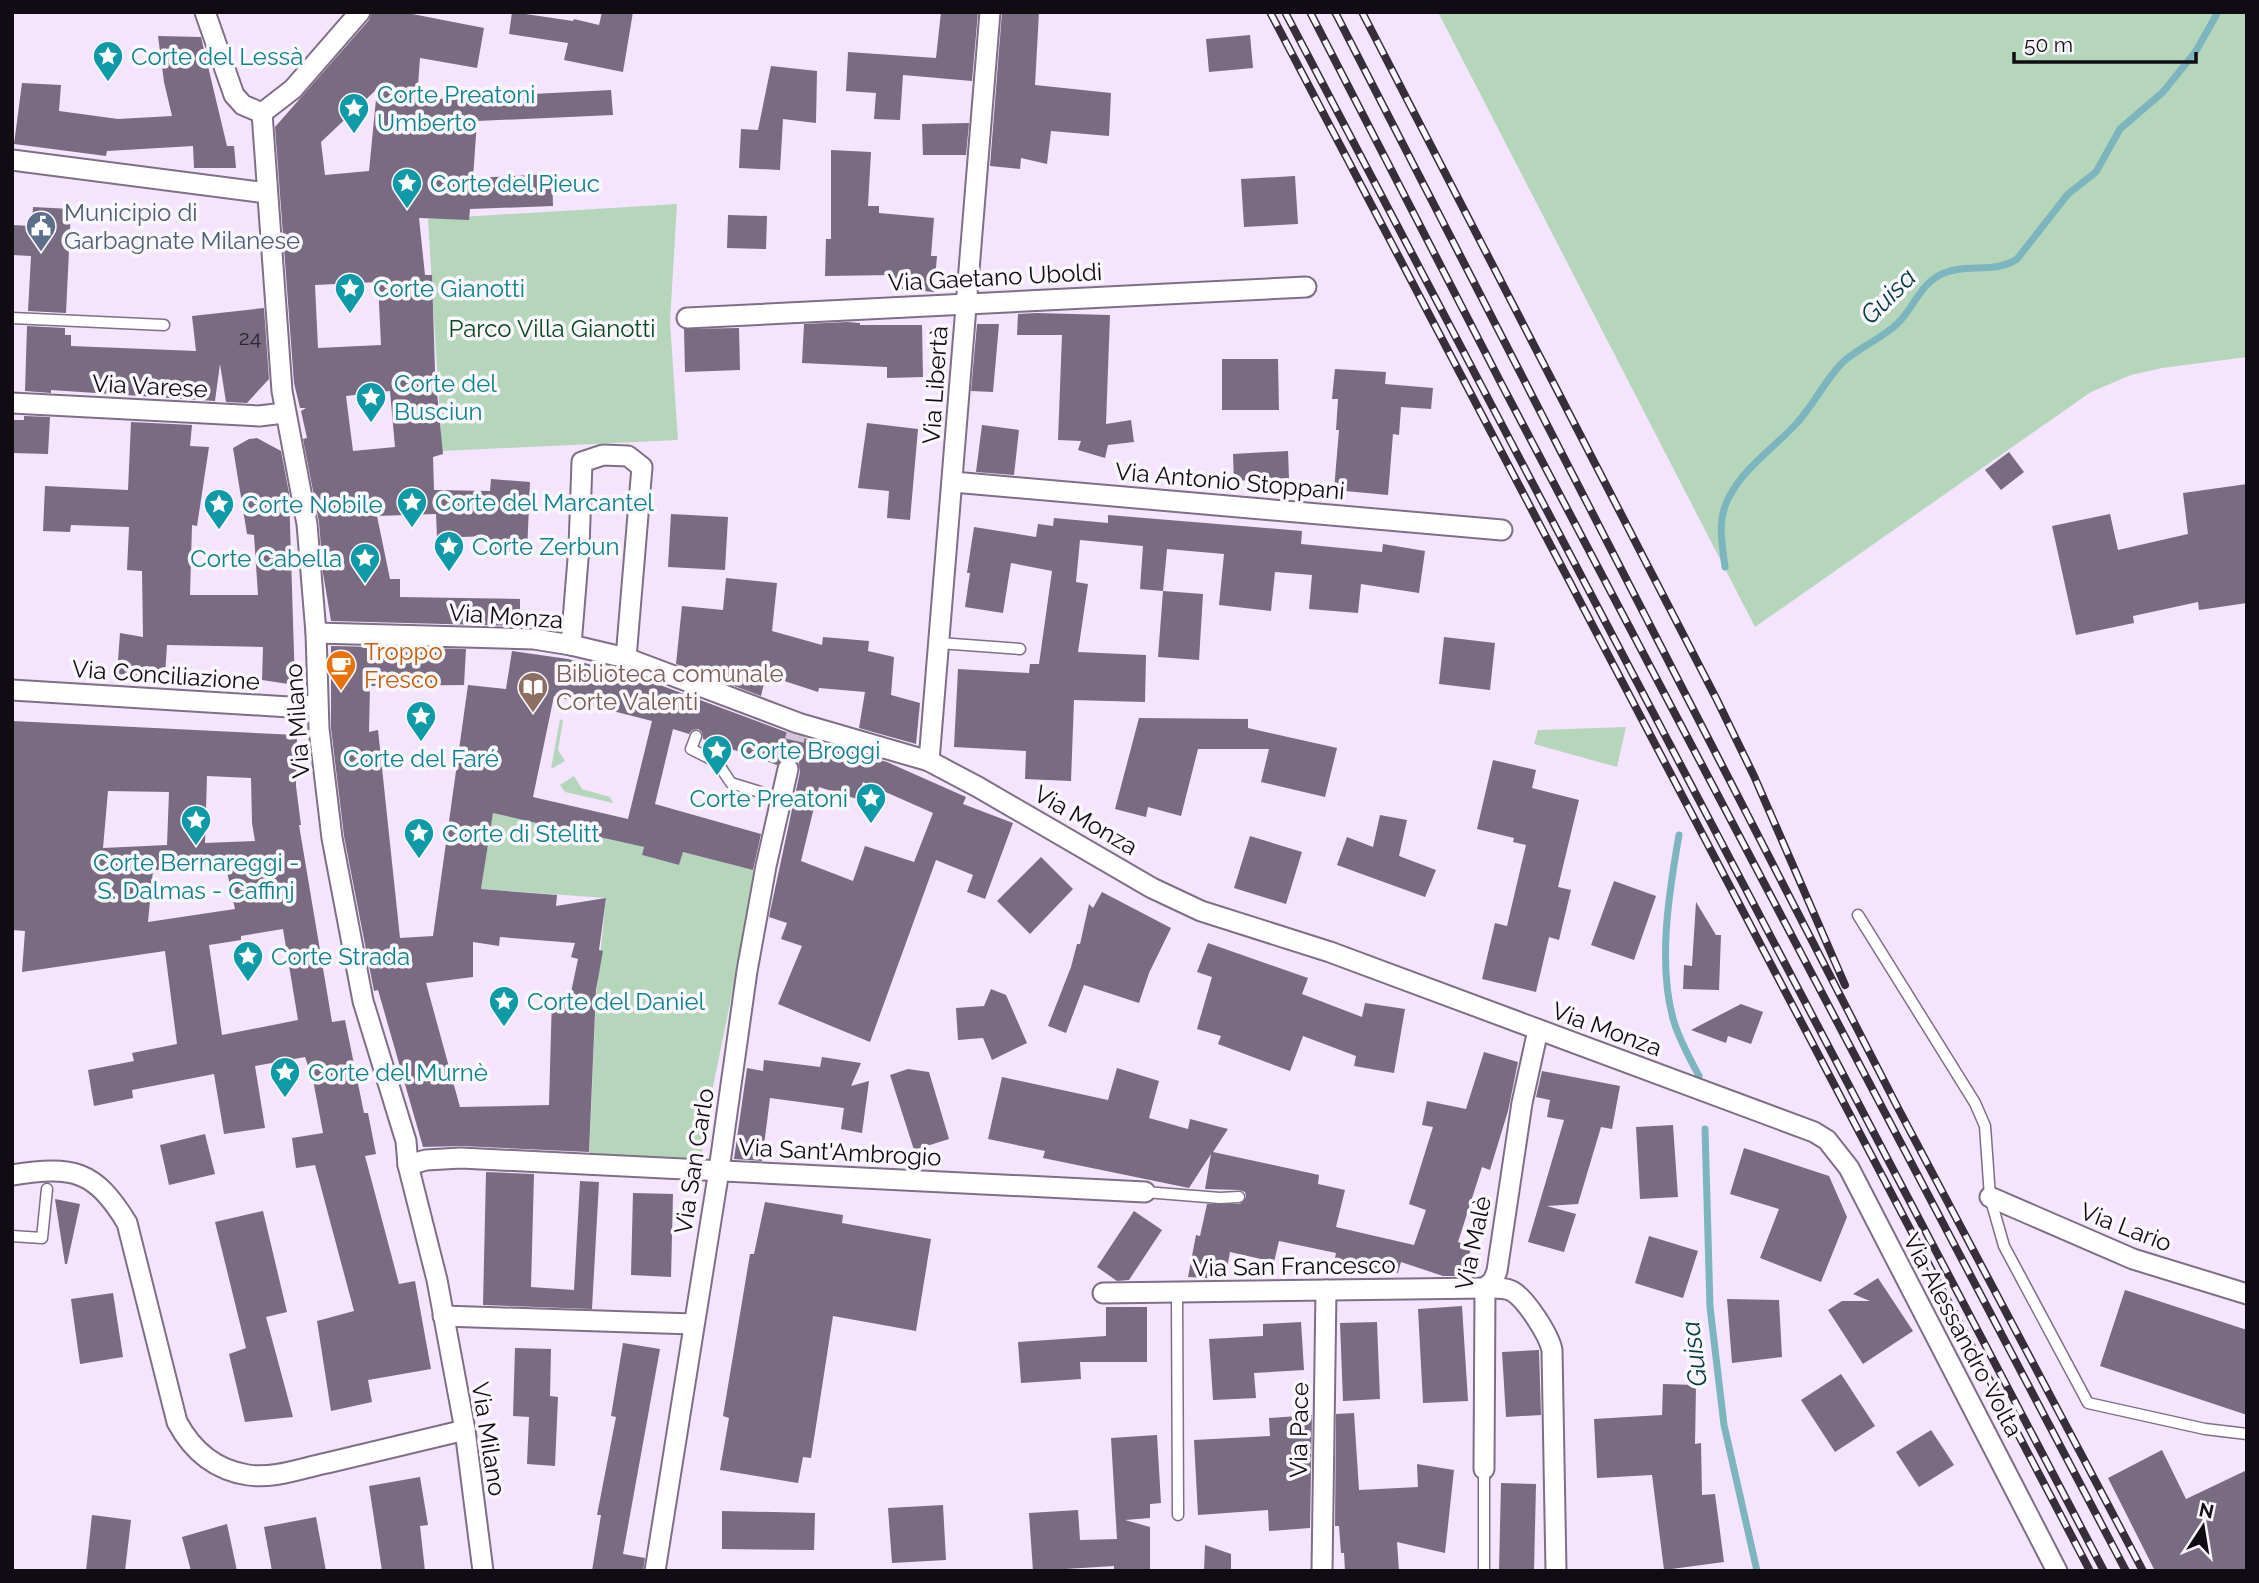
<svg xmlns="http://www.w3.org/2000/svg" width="2259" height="1583" viewBox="0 0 2259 1583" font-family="Raleway,sans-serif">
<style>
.green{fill:#b6d6bc}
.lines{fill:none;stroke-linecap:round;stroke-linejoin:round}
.stream{stroke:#7db5be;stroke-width:7}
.building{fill:#796b81;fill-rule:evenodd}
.minor-tunnel{stroke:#d3c4db;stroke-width:19;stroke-dasharray:19 10;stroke-linecap:butt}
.service-casing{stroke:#7e6f85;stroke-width:13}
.minor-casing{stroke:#7e6f85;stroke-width:23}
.service{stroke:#fff;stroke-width:10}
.minor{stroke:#fff;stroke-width:19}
.rail-casing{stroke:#362f3a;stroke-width:8}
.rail{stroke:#faf7fc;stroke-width:5;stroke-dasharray:16;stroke-linecap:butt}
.labels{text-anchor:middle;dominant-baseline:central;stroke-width:7;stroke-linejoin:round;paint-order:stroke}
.number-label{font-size:21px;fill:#2b242f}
.culture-label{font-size:24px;fill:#0d838f;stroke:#faf7fc;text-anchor:start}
.service-label{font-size:24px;fill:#4e5e75;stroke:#faf7fc;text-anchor:start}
.street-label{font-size:24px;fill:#110c14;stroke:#faf7fc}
.park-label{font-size:24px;fill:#0b4922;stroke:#faf7fc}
.food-label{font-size:24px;fill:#c56008;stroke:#faf7fc;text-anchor:start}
.education-label{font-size:24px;fill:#785e54;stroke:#faf7fc;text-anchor:start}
.water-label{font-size:26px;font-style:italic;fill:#023a41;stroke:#faf7fc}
</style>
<rect width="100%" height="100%" fill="#f5e4fe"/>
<g class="green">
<polygon points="1438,12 2247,12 2247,357 2162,368 2131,375 2091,392 1755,627"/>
<polygon points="677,204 670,322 678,440 442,451 428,219"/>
<polygon points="560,719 563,721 558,750 565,761 551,769"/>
<polygon points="1626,727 1617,767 1534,744 1538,730"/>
<polygon points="574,776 582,789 610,797 613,803 565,792 560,785"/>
<polygon points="493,812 644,847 642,855 679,865 683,852 757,871 705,1126 701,1160 589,1158 596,997 606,898 481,889"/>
</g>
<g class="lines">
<g class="stream">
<path d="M1725,567C1722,543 1717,521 1728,499C1744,467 1773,449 1796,424C1813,406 1824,382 1841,364C1857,348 1882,339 1898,323C1915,306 1920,283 1944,273C1967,263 1995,274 2017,259L2068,194L2096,172L2120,129L2163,92L2196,51L2218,12"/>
<path d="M1679,835C1669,892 1657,965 1674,1022C1680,1041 1690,1059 1699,1076"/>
<polyline points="1705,1129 1710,1307 1724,1425 1757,1571"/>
</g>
</g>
<g class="building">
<path d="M372,12H402L484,28L477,68L420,58L417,100L611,90L613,115L477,121L473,178L552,174L553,206L470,209L469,220L419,218L425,275H432L435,372L443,454L433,457L434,490L490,491L491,479L530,482L527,553L487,551L488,536L437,538L436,514L377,516L390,579H400V597L520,599V626L331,621L323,573L319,522L303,439L307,438L301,411L306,408H300L294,383L275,127L369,20ZM377,89L369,171L325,175L321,142ZM378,282L381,345L318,348L315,285ZM390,391L395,447L353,451L346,396Z"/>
<polygon points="512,12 573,21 574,19 599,25 602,12 633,12 623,72 564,60 568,43 509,34"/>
<polygon points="941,12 978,12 972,81 903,75 900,120 874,119 876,93 846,91 848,52 936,58"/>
<polygon points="1002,12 1039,12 1035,85 1111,93 1109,136 1051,131 1047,164 1021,158 1020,169 990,166"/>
<polygon points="1250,35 1253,68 1209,72 1206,39"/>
<polygon points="158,36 201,37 227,146 234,146 236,168 194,168 193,146 107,151 106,156 14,144 22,83 61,85 59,111 118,119 172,116 164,82"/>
<polygon points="771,66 817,71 816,123 783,119 780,170 739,168 741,129 758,130"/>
<polygon points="969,123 966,155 923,155 922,124"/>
<polygon points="831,150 871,152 868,206 879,206 879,213 934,218 931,256 937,256 934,292 891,288 892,275 825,276 826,239 831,239"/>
<polygon points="1295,176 1298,224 1244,227 1241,179"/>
<polygon points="33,207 71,209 66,313 28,311 31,256 12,255 12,225 32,226"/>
<polygon points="728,215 767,216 766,249 727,248"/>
<polygon points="264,308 269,379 247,403 226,402 220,364 215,401 51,390 51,393 25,391 27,326 65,328 65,335 71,335 71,346 196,351 192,316"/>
<polygon points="1036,313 1110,315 1106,424 1131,420 1134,442 1108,445 1105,458 1078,450 1081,441 1058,440 1062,335 1017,335 1018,314"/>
<polygon points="847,322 860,323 860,325 922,325 923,377 887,378 887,367 802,363 804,324"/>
<polygon points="977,324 999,324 993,392 971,391"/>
<polygon points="739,328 740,370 685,372 684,329"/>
<polygon points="1222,359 1278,359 1279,410 1222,410"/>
<polygon points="1335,369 1386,372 1385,384 1433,388 1431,409 1401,407 1399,435 1393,434 1388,495 1334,490 1339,430 1336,430 1338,399 1332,399"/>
<polygon points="24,416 50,417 48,454 12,453 12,420 24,420"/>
<polygon points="131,422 192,425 190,446 209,447 197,526 192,525 190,595 258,595 254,535 247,534 233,448 249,439 257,438 281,451 289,493 295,685 262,680 263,647 167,645 165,676 117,674 120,633 143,637 142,571 127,570 129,527 71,525 70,532 43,531 45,486 128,490"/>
<polygon points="867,423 918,429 910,520 887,518 889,491 858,488"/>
<polygon points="982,425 1019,430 1014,475 976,472"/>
<polygon points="1288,451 1289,478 1234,481 1233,454"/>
<polygon points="2009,452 2024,472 2001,490 1985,470"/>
<polygon points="2247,484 2247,603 2199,610 2198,602 2133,616 2134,623 2076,635 2052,526 2110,514 2118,550 2188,534 2183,493"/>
<polygon points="671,514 728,517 725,570 668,567"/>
<polygon points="1108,515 1302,531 1301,544 1382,552 1383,544 1425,551 1419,593 1361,584 1358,613 1309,609 1312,575 1275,572 1271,611 1219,605 1224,554 1167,549 1163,591 1140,589 1143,546 1080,540 1076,582 1088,584 1078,652 1146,655 1145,702 1074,700 1071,781 1025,779 1026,751 954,747 958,669 1029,673 1030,664 1039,664 1052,571 1011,563 1003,613 965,607 970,573 967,573 974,527 1036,537 1038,524 1053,526 1054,518 1108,523"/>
<polygon points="726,578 777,583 772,631 822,645 823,637 869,641 868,651 894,657 891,695 920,703 916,744 859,728 865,692 819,688 818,692 766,675 761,696 676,664 682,606 723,610"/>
<polygon points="1163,591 1203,594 1199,660 1158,657"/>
<polygon points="1444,637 1495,643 1490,690 1439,684"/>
<path d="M331,646L466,649L464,685L370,686L369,732L378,730L400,938L433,936L468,685L506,689L512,651L568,659L633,675L794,735L887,762L966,797L963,804L1013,823L985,899L967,892L973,875L936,860L870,1042L778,1004L802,946L781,939L787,923L769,917L800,772L799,765L796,760L785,757L777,765L703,739L702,732L698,729L692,730L689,734L673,729L655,804L761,834L753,870L683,852L679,865L642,855L644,847L493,813L481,889L557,895L556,906L606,898L599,950L603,951L596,990L589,1152L462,1146L423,1147L378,990L374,991L344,836L331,728ZM554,696L652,721L628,819L533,797ZM863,782L933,813L914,862L865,846L853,881L801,861L819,787L857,799ZM500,937L575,943L571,957L578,959L570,997L552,996L549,1105L460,1107L426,983L473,977V942L499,946Z"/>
<polygon points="1139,718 1248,719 1248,728 1337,748 1325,797 1261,782 1269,749 1198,749 1181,816 1148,807 1146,817 1115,809"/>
<path d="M12,721L297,735L296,786L301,825H299L332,1022L345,1020L364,1113H368L376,1154L365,1156L399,1284L415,1281L431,1369L368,1380L372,1402L331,1411L317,1321L354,1311L315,1165L296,1168L292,1138L323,1133L313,1080L305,1057L255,1066L265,1128L224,1134L214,1074L132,1090L133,1098L94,1106L88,1070L134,1061L132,1053L177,1044L165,951L22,972L25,931L12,930ZM207,776L251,778L252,823L255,841L205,843ZM108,791L169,792L167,845L103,848ZM226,867L235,909L148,922L153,870ZM283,929L298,1020L222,1035L209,945L241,940V936Z"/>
<polygon points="1493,760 1536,770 1532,788 1579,800 1558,887 1571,890 1559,940 1549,937 1536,992 1482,979 1495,923 1507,926 1526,845 1513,842 1514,838 1477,829"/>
<polygon points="1380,815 1407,820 1399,856 1436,870 1425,897 1337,865 1347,837 1373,847"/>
<polygon points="1250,836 1302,852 1286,904 1234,888"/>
<polygon points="1041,857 1073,889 1030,934 997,901"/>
<polygon points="1614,881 1656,896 1634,960 1591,945"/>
<polygon points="1102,892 1171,928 1149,973 1139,1003 1084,985 1066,1033 1048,1026 1071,967 1077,944 1080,944 1089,904 1093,908"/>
<polygon points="1696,902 1716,935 1721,935 1719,990 1683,989 1684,965 1692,966"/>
<polygon points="1208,943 1308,978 1302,994 1362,1017 1365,1003 1405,1009 1394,1073 1354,1066 1356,1056 1303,1036 1290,1071 1218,1044 1221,1036 1197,1029 1212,977 1197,972"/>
<polygon points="991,989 1006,995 1027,1043 992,1060 983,1038 958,1040 956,1008 984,1006"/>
<polygon points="1741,1004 1763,1012 1751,1044 1728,1036 1726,1043 1691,1030"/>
<polygon points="1484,1052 1518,1062 1508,1111 1490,1170 1482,1167 1458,1242 1472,1247 1461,1276 1443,1276 1401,1262 1398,1273 1335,1258 1336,1253 1279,1241 1274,1262 1230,1252 1225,1279 1188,1277 1196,1235 1200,1236 1207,1204 1240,1204 1246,1197 1245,1192 1239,1190 1205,1189 1211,1154 1189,1188 1043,1158 1045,1151 988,1139 1002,1077 1108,1100 1117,1068 1159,1081 1149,1118 1188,1129 1190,1119 1228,1129 1213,1152 1319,1175 1318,1184 1345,1190 1336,1227 1414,1245 1426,1210 1409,1204 1433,1127 1422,1125 1427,1101 1466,1109"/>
<polygon points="822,1057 861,1063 851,1086 869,1081 862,1133 841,1129 844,1108 770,1098 762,1161 734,1159 747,1068 763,1071 764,1060 820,1067"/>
<polygon points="908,1069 929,1072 949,1139 914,1150 890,1075"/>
<polygon points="1542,1071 1620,1086 1612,1129 1601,1127 1578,1204 1547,1206 1576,1214 1564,1252 1528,1242 1564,1120 1547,1117 1550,1100 1536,1097"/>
<polygon points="1673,1125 1678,1197 1640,1199 1636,1127"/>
<polygon points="205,1134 215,1174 169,1185 160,1145"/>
<polygon points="1744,1148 1829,1176 1847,1217 1821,1282 1760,1258 1779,1209 1730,1194"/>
<polygon points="486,1172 534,1174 531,1287 574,1290 580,1181 599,1182 592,1309 483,1305"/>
<polygon points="633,1193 673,1194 671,1277 631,1275"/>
<polygon points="55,1199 80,1204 67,1264 65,1264"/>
<polygon points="765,1202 843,1215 842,1223 931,1239 916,1331 833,1316 811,1458 803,1457 798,1483 720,1470 729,1418 723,1416 750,1254 754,1254"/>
<polygon points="263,1211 287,1312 266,1317 293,1417 245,1422 229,1354 246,1348 215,1222"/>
<polygon points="1134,1211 1162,1230 1129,1280 1117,1281 1097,1267"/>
<polygon points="1649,1236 1698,1251 1683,1298 1635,1283"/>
<polygon points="1878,1278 1913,1331 1863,1364 1828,1310 1842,1301 1870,1301 1853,1294"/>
<polygon points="2125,1290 2247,1330 2247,1415 2100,1366"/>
<polygon points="113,1293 123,1357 80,1364 71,1299"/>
<polygon points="1727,1299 1779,1300 1782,1357 1732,1363"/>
<polygon points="1462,1306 1468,1401 1423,1403 1418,1309"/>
<polygon points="1106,1307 1147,1307 1147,1362 1080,1362 1081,1379 1021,1383 1018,1342 1106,1336"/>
<polygon points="1301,1322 1304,1370 1254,1373 1256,1398 1213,1400 1209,1339 1263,1336 1263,1324"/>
<polygon points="1377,1322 1380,1399 1343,1401 1340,1323"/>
<polygon points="623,1343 660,1349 623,1554 645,1558 643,1571 592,1571 601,1515 597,1515 616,1417 611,1416"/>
<polygon points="515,1348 551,1349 550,1396 558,1397 555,1466 527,1464 529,1417 513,1416"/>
<polygon points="1539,1350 1541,1415 1506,1417 1502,1352"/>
<polygon points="1841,1374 1875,1426 1835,1452 1801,1400"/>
<polygon points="1663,1384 1696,1385 1695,1444 1701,1443 1702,1495 1715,1494 1724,1562 1664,1570 1652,1475 1597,1478 1594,1419 1662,1415"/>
<polygon points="1354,1413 1359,1490 1418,1487 1417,1464 1454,1470 1445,1553 1397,1542 1399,1571 1345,1571 1344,1553 1341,1553 1339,1526 1335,1526 1336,1414"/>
<polygon points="1312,1415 1310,1528 1269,1531 1268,1510 1198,1515 1194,1440 1270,1436 1269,1418"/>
<polygon points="1931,1430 1954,1465 1919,1487 1896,1452"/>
<polygon points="1157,1435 1161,1503 1150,1504 1150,1518 1125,1520 1150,1527 1150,1571 1114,1571 1114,1566 1033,1571 1029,1513 1078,1510 1080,1540 1117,1539 1111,1438"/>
<polygon points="2162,1450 2186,1499 2247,1470 2247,1571 2155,1571 2108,1478"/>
<polygon points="420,1477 428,1525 420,1526 425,1571 382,1571 369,1486"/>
<polygon points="1501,1483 1536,1484 1534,1571 1499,1571"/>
<polygon points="943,1505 946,1560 892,1563 888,1508"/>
<polygon points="722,1511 815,1513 814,1550 722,1549"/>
<polygon points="92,1515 131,1520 125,1571 86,1571"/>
<polygon points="316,1517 326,1571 272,1571 264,1527"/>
<polygon points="227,1524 237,1571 191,1571 182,1537"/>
<polygon points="1205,1545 1231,1554 1231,1571 1204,1571"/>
</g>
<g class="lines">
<polyline class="minor-tunnel" points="788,769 797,729"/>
<g class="service-casing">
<g id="service">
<polyline points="12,318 164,325"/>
<polyline points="939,643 1020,649"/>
<polyline points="696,736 691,749 717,762 731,783 770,795"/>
<polyline points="1858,915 1975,1103 1985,1126 1990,1197 2004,1246 2088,1403 2205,1429 2247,1434"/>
<polyline points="1145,1192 1220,1198 1239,1197"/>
<polyline points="12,1236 42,1238 47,1189"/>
<polyline points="1177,1293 1178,1515"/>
<polyline points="1484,1571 1484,1469"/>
</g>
</g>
<g class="minor-casing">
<g id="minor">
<polyline points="205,12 234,95 243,105 262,113"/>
<polyline points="262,113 282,391 307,524 316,633 319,729 332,838 363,1001 406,1141 408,1165 437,1280 465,1430 483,1571"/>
<polyline points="262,113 293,89 360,12"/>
<polyline points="12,160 267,193"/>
<polyline points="687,318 1306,287"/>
<polyline points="12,403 259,416 284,413"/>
<polyline points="953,482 1502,530"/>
<polyline points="316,633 534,639 571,645 626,658 798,723 929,761 978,787 1152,888 1201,911 1330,952 1814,1132 1827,1140 1849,1168 2057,1571"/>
<polyline points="571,645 579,547 582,462 603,455 628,456 642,467 626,658"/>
<polyline points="12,690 289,707 317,705"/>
<polyline points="929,761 990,12"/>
<polyline points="408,1165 426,1160 461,1158 1145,1192"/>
<path d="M12,1175C73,1166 94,1169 127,1223L177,1422C192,1450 215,1470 248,1475C274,1479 302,1468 327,1463C373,1452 419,1441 465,1430"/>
<polyline points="1990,1197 2133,1259 2247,1294"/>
<path d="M1103,1293L1485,1288C1495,1288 1504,1287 1512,1291C1526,1299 1549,1335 1552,1350L1556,1571"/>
<polyline points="443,1316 693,1324"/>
<polyline points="1484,1469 1485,1288 1493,1281 1497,1271 1522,1103 1538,1030"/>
<polyline points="655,1571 719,1170 747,971 766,866 788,769"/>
<polyline points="1322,1571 1326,1290"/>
</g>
</g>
<use href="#service" class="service"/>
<use href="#minor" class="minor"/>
<g class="rail-casing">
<g id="rail">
<polyline points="1270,12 2090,1571"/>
<polyline points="1285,12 2104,1571"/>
<polyline points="1310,12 1502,385 2126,1571"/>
<polyline points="1335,12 1899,1110 2143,1571"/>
<polyline points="1362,12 1717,700 1754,776 1845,985"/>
</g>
</g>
<use href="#rail" class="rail"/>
</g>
<defs>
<g id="sight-pin" transform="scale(1.575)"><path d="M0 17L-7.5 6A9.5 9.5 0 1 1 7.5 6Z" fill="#0f9aa8" stroke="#faf7fc"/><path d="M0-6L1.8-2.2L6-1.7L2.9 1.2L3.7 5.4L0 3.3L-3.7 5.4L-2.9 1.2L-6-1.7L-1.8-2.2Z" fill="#fff"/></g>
<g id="civic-pin" transform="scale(1.575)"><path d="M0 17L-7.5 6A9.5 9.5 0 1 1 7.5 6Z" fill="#5c6f8a" stroke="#faf7fc"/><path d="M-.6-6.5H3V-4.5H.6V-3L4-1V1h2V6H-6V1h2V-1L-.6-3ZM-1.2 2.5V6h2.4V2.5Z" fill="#fff"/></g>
<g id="cafe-pin" transform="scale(1.575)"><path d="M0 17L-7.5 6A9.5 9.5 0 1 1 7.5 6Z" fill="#e8710a" stroke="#faf7fc"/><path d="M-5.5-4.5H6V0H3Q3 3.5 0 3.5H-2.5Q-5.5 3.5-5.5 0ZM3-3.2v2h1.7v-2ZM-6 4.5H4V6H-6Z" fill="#fff"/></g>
<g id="library-pin" transform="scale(1.575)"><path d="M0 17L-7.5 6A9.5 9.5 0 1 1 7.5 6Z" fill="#8d6e63" stroke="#faf7fc"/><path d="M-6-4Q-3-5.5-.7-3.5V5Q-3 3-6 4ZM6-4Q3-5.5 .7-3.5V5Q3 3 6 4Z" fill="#fff"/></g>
</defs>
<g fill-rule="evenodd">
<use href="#sight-pin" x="108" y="56"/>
<use href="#sight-pin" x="354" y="108"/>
<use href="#sight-pin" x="407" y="183"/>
<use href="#civic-pin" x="41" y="226"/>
<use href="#sight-pin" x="350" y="288"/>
<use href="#sight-pin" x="371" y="397"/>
<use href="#sight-pin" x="412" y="502"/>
<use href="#sight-pin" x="219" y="504"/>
<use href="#sight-pin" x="449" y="546"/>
<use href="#sight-pin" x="365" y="558"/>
<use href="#cafe-pin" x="341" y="665"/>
<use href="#library-pin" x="533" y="687"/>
<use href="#sight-pin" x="421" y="716"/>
<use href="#sight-pin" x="717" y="750"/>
<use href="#sight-pin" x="871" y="798"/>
<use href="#sight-pin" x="196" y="820"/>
<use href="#sight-pin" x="419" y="833"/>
<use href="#sight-pin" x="248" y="956"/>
<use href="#sight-pin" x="504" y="1001"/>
<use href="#sight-pin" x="285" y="1072"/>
</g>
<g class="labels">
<g class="number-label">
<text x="250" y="337">24</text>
</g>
<g class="culture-label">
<text x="131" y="56">Corte del Lessà</text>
<text x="377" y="94">Corte Preatoni<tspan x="377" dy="28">Umberto</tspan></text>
<text x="430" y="183">Corte del Pieuc</text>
<text x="373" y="288">Corte Gianotti</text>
<text x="394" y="383">Corte del<tspan x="394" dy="28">Busciun</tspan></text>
<text x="435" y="502">Corte del Marcantel</text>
<text x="242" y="504">Corte Nobile</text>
<text x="472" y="546">Corte Zerbun</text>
<text x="342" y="558" text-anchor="end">Corte Cabella</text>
<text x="740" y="750">Corte Broggi</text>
<text x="421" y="758" text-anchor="middle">Corte del Faré</text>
<text x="848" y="798" text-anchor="end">Corte Preatoni</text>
<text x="442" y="833">Corte di Stelitt</text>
<text x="196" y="862" text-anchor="middle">Corte Bernareggi -<tspan x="196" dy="28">S. Dalmas - Caffinj</tspan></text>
<text x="271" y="956">Corte Strada</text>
<text x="527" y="1001">Corte del Daniel</text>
<text x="308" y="1072">Corte del Murnè</text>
</g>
<g class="service-label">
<text x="64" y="212">Municipio di<tspan x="64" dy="28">Garbagnate Milanese</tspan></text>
</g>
<g class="street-label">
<text transform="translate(995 277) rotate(-3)">Via Gaetano Uboldi</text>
<text transform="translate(935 385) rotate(-86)">Via Libertà</text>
<text transform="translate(150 386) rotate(3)">Via Varese</text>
<text transform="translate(1230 481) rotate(5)">Via Antonio Stoppani</text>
<text transform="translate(506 616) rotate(4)">Via Monza</text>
<text transform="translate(166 675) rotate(4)">Via Conciliazione</text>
<text transform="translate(297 721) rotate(-94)">Via Milano</text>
<text transform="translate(1086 820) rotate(30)">Via Monza</text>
<text transform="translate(1607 1029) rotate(20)">Via Monza</text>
<text transform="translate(840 1152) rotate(3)">Via Sant'Ambrogio</text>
<text transform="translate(694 1161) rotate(-81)">Via San Carlo</text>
<text transform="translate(2126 1227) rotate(21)">Via Lario</text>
<text transform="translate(1473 1243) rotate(-78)">Via Malè</text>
<text transform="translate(1294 1266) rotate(-1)">Via San Francesco</text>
<text transform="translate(1963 1335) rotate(62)">Via Alessandro Volta</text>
<text transform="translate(1299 1430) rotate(-89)">Via Pace</text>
<text transform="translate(489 1439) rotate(81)">Via Milano</text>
</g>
<g class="park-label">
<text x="552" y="328">Parco Villa Gianotti</text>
</g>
<g class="food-label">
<text x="364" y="651">Troppo<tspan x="364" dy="28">Fresco</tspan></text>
</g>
<g class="education-label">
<text x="556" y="673">Biblioteca comunale<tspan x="556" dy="28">Corte Valenti</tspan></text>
</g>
<g class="water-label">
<text transform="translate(1888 296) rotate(-45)">Guisa</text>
<text transform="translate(1694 1354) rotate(-97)">Guisa</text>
</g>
</g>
<rect width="2259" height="1583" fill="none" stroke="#110c14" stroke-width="28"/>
<g transform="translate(2203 1527) rotate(12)" stroke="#faf7fc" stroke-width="5" paint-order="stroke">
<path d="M0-5L12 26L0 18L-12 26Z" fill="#110c14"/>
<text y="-10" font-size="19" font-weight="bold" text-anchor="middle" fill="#110c14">N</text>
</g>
<path d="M2014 52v10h182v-10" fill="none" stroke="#110c14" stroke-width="3.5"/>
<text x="2024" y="52" font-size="21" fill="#110c14" stroke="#faf7fc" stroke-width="5" paint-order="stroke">50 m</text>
</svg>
